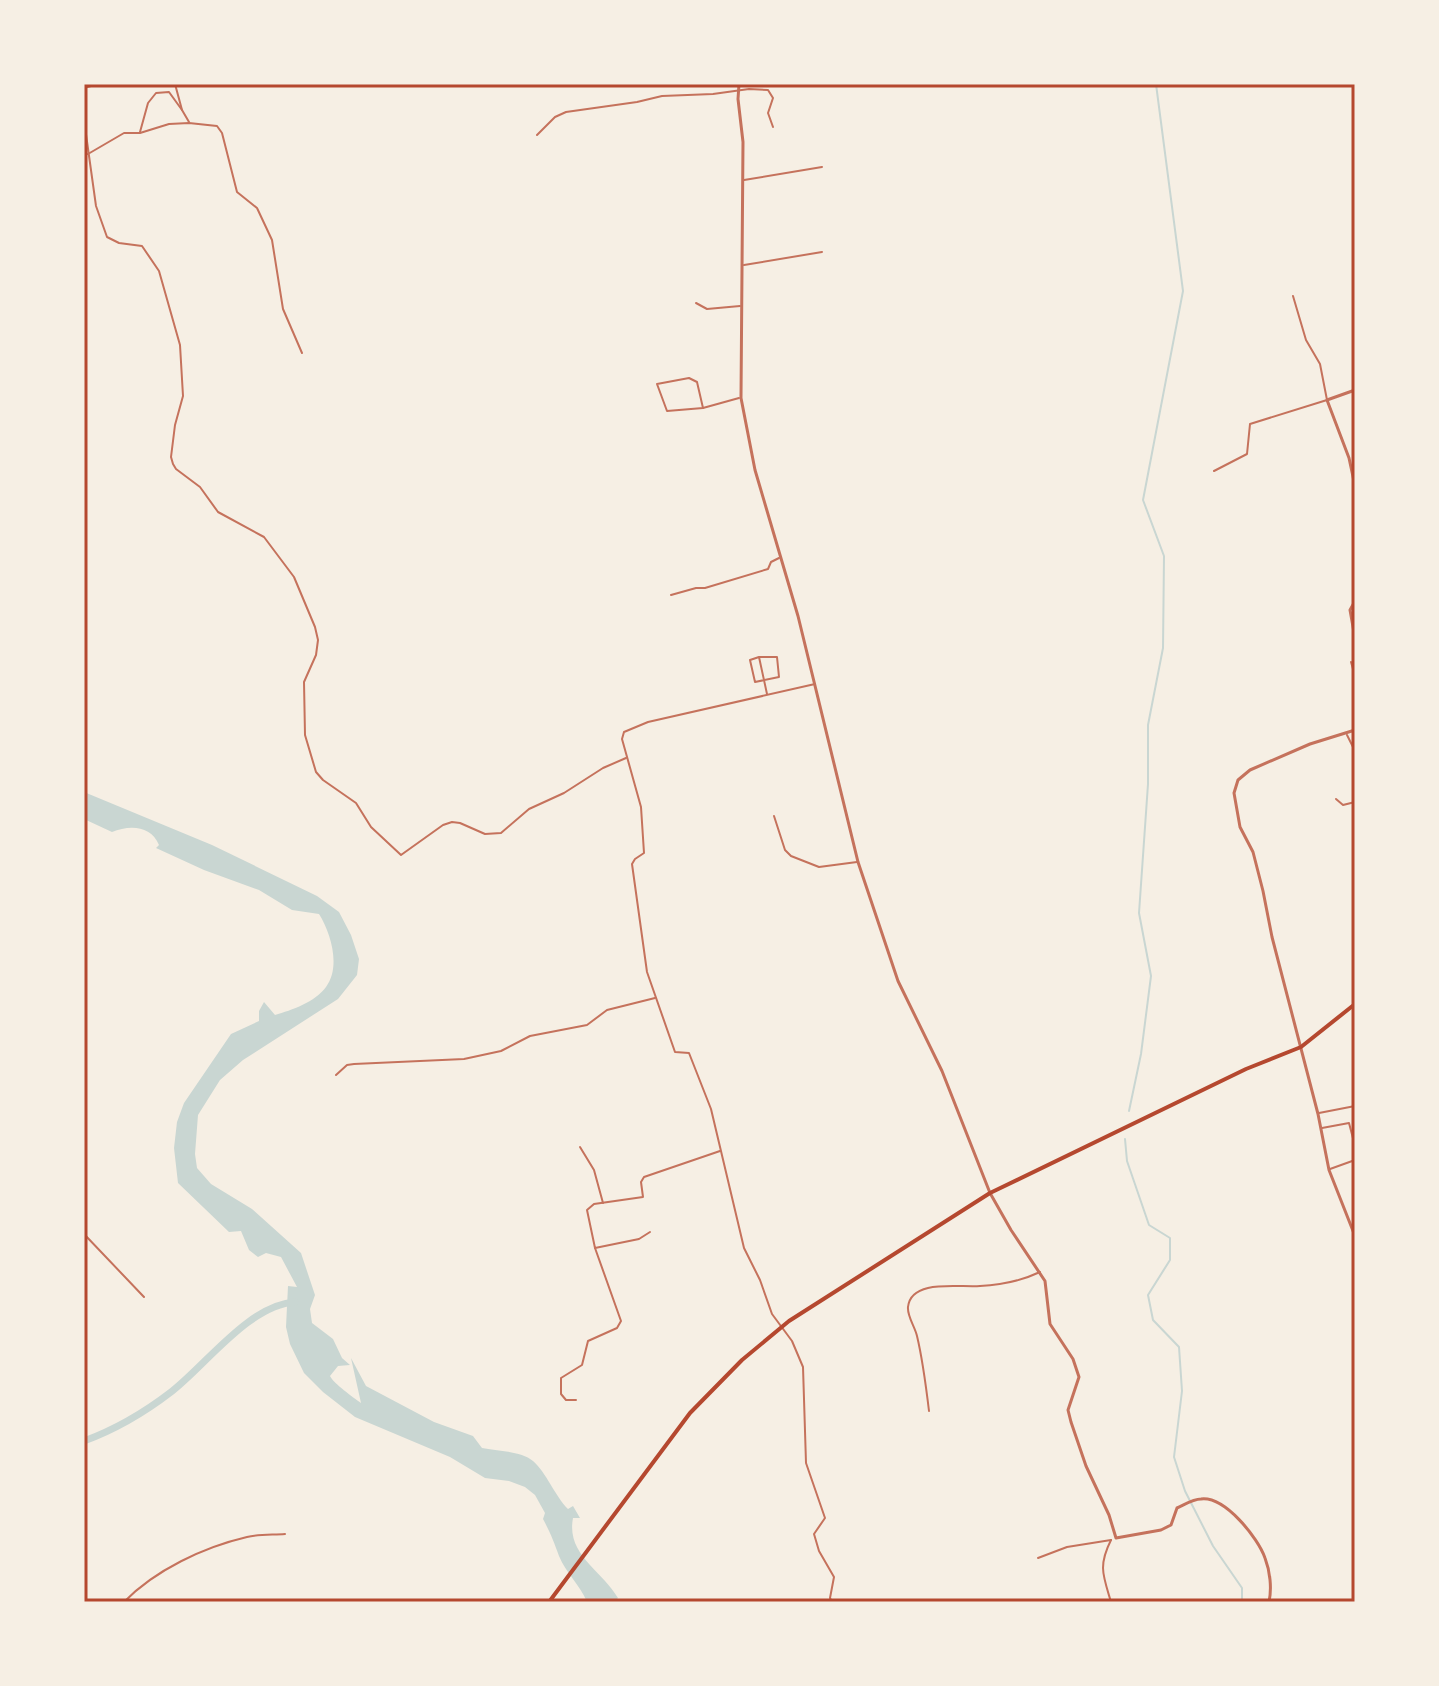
<svg xmlns="http://www.w3.org/2000/svg" width="1439" height="1686" viewBox="0 0 1439 1686" font-family="Raleway,sans-serif">
<style>
.water{fill:#c9d6d2}
.lines{fill:none;stroke-linecap:round;stroke-linejoin:round}
.stream{stroke:#c9d6d2;stroke-width:2}
.river{stroke:#c9d6d2;stroke-width:7}
.minor{stroke:#c5725c;stroke-width:2}
.tertiary{stroke:#c5725c;stroke-width:3}
.primary{stroke:#b5482f;stroke-width:4}
.neatline{fill:none;stroke:#b5482f;stroke-width:3}
</style>
<rect width="100%" height="100%" fill="#f6efe4"/>
<path class="water" d="M84,792L212,845L317,896L339,912L351,935L359,959L357,975L338,999L243,1060L220,1080L198,1115L195,1154L197,1168L211,1184L252,1209L301,1253L315,1295L310,1309L312,1323L333,1339L342,1358L350,1365L338,1366L330,1376C334,1384 353,1397 361,1403L351,1358L366,1386L434,1422L473,1436L482,1448C497,1451 521,1451 533,1461C546,1472 555,1496 568,1509L573,1506L580,1518H573C566,1555 602,1570 618,1598L614,1602H587C580,1585 566,1573 559,1556C554,1542 550,1532 543,1519L545,1513L535,1495L525,1487L509,1481L485,1478L450,1457L355,1417L323,1392L304,1373L290,1344L286,1327L288,1286L297,1287L281,1257L266,1253L258,1257L249,1250L241,1231L229,1232L178,1183L174,1148L177,1122L184,1103L231,1034L259,1021V1011L264,1002L275,1015C292,1010 315,1002 326,987C341,967 331,933 319,914L292,910L259,890L204,870L156,848L159,845C151,825 129,825 112,832L84,819Z"/>
<g class="lines">
<g class="stream">
<polyline points="1129,1111 1141,1054 1151,976 1139,913 1148,784 1148,725 1163,648 1164,556 1143,500 1183,291 1156,84"/>
<polyline points="1125,1139 1127,1161 1149,1225 1170,1238 1170,1260 1148,1295 1153,1320 1179,1347 1182,1391 1174,1457 1185,1491 1213,1546 1242,1588 1242,1602"/>
</g>
<path class="river" d="M84,1441C114,1430 145,1412 171,1392C206,1365 249,1305 295,1302"/>
<g class="minor">
<polyline points="175,84 182,110 189,122"/>
<polyline points="84,88 98,84"/>
<polyline points="84,120 96,206 107,237 119,243 142,246 159,271 180,345 183,396 175,425 171,457 173,464 176,469 200,487 218,512 264,537 294,577 315,627 318,640 316,655 304,682 305,735 316,772 323,780 356,803 371,827 401,855 443,825 452,822 460,823 485,834 501,833 529,809 564,793 603,768 626,758"/>
<polyline points="140,132 148,103 156,93 169,92 182,110"/>
<polyline points="537,135 555,117 566,112 637,102 662,96 713,94 749,89 768,90 773,98 768,113 773,127"/>
<polyline points="88,154 124,133 140,133 169,124 189,123 217,126 222,133 237,192 257,208 272,240 283,309 302,353"/>
<polyline points="744,180 822,167"/>
<polyline points="744,265 822,252"/>
<polyline points="696,303 707,309 740,306"/>
<polygon points="689,378 697,382 703,408 667,411 657,384"/>
<polyline points="703,408 739,398"/>
<polyline points="1214,471 1247,454 1250,424 1327,400 1320,364 1306,340 1293,296"/>
<polyline points="671,595 696,588 705,588 768,569 771,562 779,558"/>
<polyline points="759,657 750,660 755,682 779,677 777,657 759,657 767,694"/>
<polyline points="1351,662 1355,676"/>
<polyline points="815,684 648,722 624,732 622,739 641,807 644,853 635,859 632,864 647,972 675,1052 689,1053 711,1109 744,1248 760,1280 772,1314 792,1341 803,1367 806,1463 825,1518 814,1534 819,1551 834,1577 830,1598 832,1602"/>
<polyline points="1347,735 1355,751"/>
<polyline points="1336,799 1343,805 1355,802"/>
<polyline points="774,816 785,850 791,856 819,867 857,862"/>
<polyline points="336,1075 347,1065 354,1064 464,1059 501,1051 530,1036 587,1025 607,1010 655,998"/>
<polyline points="1319,1113 1355,1106"/>
<polyline points="1322,1128 1349,1123 1355,1146"/>
<polyline points="580,1147 594,1170 603,1203"/>
<polyline points="1330,1169 1355,1160"/>
<polyline points="650,1232 639,1239 595,1248 587,1210 594,1204 643,1197 641,1182 644,1177 720,1151"/>
<polyline points="84,1234 144,1297"/>
<polyline points="576,1400 566,1400 561,1394 561,1378 582,1365 588,1341 617,1328 621,1321 595,1248"/>
<path d="M929,1411C926,1386 923,1361 917,1336C915,1327 907,1316 908,1307C911,1278 961,1288 980,1286C1000,1285 1021,1281 1040,1272"/>
<path d="M1111,1540C1098,1566 1103,1575 1111,1602"/>
<polyline points="1038,1558 1067,1547 1111,1540"/>
<path d="M124,1602C155,1570 204,1547 247,1537C259,1534 273,1535 285,1534"/>
</g>
<g class="tertiary">
<path d="M739,84L738,99L743,142L741,398L755,470L798,616L858,862L898,981L942,1071L990,1193L1011,1230L1045,1281L1050,1324L1073,1359L1079,1377L1068,1410L1071,1422L1086,1466L1109,1515L1116,1538L1161,1530L1171,1525L1177,1508C1184,1505 1193,1499 1201,1499C1225,1496 1258,1538 1265,1558C1270,1571 1272,1588 1269,1602"/>
<polyline points="1355,390 1327,400 1349,458 1355,486"/>
<polyline points="1355,601 1350,610 1355,638"/>
<polyline points="1355,730 1310,744 1250,770 1238,780 1234,793 1240,827 1253,852 1263,891 1272,937 1318,1114 1329,1170 1355,1236"/>
</g>
<polyline class="primary" points="549,1602 690,1413 742,1360 789,1321 990,1193 1246,1069 1301,1047 1355,1004"/>
</g>
<rect width="1439" height="1686" fill="none" stroke="#f6efe4" stroke-width="172"/>
<rect x="86" y="86" width="1267" height="1514" class="neatline"/>
</svg>
